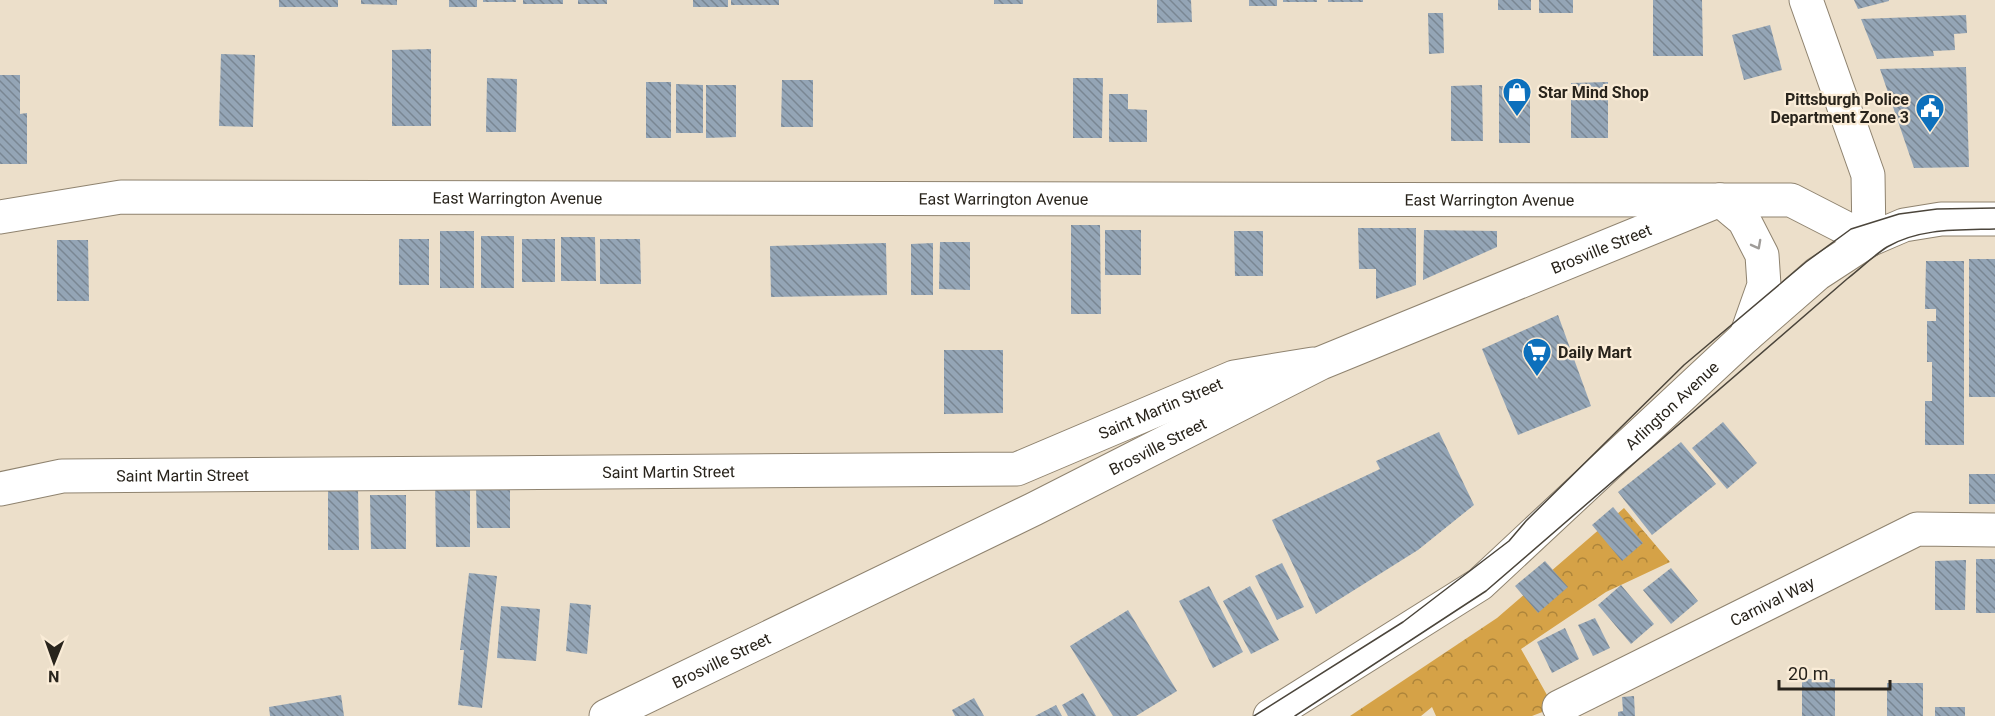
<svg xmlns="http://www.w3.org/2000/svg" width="1995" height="716" viewBox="0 0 1995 716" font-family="Roboto,sans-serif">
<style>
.forest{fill:url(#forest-crowns)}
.building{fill:url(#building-back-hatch)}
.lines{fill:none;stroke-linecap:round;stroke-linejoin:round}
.minor-casing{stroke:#8f836f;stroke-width:35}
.tertiary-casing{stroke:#8f836f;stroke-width:35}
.secondary-casing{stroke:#8f836f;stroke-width:35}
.minor{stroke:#fff;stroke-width:33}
.tertiary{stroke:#fff;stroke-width:33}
.secondary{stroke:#fff;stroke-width:33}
.tram{stroke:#4b453b;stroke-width:1.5}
.oneway{stroke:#9f9c99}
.labels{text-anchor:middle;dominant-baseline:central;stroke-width:4.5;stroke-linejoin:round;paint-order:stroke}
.poi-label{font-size:16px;font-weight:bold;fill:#29241c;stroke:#faecd7;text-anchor:start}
.street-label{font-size:16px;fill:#29241c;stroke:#faecd7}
</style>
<defs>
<pattern id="forest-crowns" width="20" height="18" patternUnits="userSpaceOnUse" patternTransform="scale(1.5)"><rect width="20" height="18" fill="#d5a247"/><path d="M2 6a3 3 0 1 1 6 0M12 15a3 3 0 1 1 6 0" fill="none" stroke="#ad843a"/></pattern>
<pattern id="building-back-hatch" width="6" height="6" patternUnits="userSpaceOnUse" patternTransform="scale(1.5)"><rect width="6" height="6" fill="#94a5b6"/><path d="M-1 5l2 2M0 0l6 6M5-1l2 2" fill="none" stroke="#798693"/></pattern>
</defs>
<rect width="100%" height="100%" fill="#ecdfca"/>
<polygon class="forest" points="1624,508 1670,562 1606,592 1521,649 1547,695 1545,711 1532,716 1436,716 1432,707 1421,716 1350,716 1497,618"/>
<g class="building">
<rect x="279" y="0" width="59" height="7"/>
<polygon points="361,0 397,0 397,5 361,4"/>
<rect x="449" y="0" width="28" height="7"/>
<rect x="483" y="0" width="33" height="2"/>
<rect x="523" y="0" width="40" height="4"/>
<rect x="578" y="0" width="29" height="4"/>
<rect x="693" y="0" width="35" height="7"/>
<rect x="731" y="0" width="48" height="5"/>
<rect x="994" y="0" width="29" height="4"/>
<polygon points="1157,0 1191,0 1192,22 1157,23"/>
<rect x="1249" y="0" width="28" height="6"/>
<rect x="1283" y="0" width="34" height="2"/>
<rect x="1328" y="0" width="35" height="2"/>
<rect x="1498" y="0" width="33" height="10"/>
<rect x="1539" y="0" width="34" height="13"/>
<polygon points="1653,0 1702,0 1703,56 1653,56"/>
<polygon points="1854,0 1889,0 1889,1 1858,9"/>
<polygon points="1428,13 1443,13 1444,53 1429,54"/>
<polygon points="1966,15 1967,33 1954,34 1955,50 1933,51 1934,56 1877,59 1861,19"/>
<polygon points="1770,25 1782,70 1744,80 1732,35"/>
<polygon points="431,49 431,126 392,126 392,50"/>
<polygon points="221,54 255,55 253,127 219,126"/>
<polygon points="1966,67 1969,167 1914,168 1880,69"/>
<polygon points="0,75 20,75 20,114 27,113 27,164 0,164"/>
<polygon points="487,78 517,79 516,132 486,132"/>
<polygon points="1073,78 1103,78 1102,138 1073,138"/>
<polygon points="782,80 813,80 813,127 781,127"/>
<rect x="646" y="82" width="25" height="56"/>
<polygon points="1608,82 1608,138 1571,138 1571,83"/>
<polygon points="676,84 703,85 703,133 676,133"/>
<polygon points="706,85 736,85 736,137 706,138"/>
<polygon points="1482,85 1483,141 1451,141 1451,86"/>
<rect x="1499" y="86" width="31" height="57"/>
<polygon points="1109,94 1128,94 1128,109 1147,110 1147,142 1109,142"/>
<polygon points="1071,225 1100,225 1101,314 1071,314"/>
<polygon points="1358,228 1416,228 1416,285 1376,299 1376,269 1359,269"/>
<rect x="1105" y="230" width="36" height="45"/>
<polygon points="1424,230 1497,231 1497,247 1423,280"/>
<rect x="440" y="231" width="34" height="57"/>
<polygon points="1234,231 1263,231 1263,276 1235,276"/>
<rect x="481" y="236" width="33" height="52"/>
<polygon points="561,237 595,237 596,281 561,281"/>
<rect x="399" y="239" width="30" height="46"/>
<rect x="522" y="239" width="33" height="43"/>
<polygon points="600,239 640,239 641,284 600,284"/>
<polygon points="57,240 88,240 89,301 57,301"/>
<polygon points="940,242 970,242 970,290 939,289"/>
<polygon points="886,243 887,295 771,297 770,246"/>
<polygon points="933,243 933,295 911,295 911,244"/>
<rect x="1969" y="259" width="26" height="138"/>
<polygon points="1926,261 1964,261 1964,445 1925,445 1925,401 1932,401 1932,362 1927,362 1927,321 1936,321 1936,309 1925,309"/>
<polygon points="1558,315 1591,406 1518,435 1482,349"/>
<polygon points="944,350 1003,350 1003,413 944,414"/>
<polygon points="1723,422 1757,463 1727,489 1692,448"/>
<polygon points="1439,432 1474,505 1418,550 1316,614 1272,520 1380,469 1376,461"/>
<polygon points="1681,442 1716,484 1652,535 1618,492"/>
<rect x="1969" y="474" width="26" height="30"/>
<polygon points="470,479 470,547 436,547 435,480"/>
<polygon points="476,484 510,484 510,528 477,528"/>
<polygon points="328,488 358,488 359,550 328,550"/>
<polygon points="370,495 406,495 406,549 371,549"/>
<polygon points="1613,507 1643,543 1622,561 1592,525"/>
<rect x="1976" y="559" width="19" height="54"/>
<polygon points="1966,560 1965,610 1935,610 1935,561"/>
<polygon points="1545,561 1568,587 1538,613 1515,586"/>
<polygon points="1282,563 1304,607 1277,620 1255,576"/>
<polygon points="1671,568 1698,601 1671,624 1643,590"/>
<polygon points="469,573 497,576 482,708 458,705 464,650 460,650"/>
<polygon points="1621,585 1654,624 1631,644 1598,605"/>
<polygon points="1209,586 1243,652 1213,668 1179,601"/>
<polygon points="1250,586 1279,640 1251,654 1223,601"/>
<polygon points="570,603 591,605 587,654 566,651"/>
<polygon points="501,606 540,609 536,661 497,658"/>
<polygon points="1128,610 1177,691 1136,716 1113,716 1070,646"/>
<polygon points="1595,618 1610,648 1593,656 1578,625"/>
<polygon points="1565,628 1579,659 1552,673 1537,642"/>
<rect x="1802" y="679" width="33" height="37"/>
<rect x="1887" y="683" width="36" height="33"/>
<polygon points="1083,693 1096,716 1068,716 1062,705"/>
<polygon points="341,695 344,716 270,716 269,707"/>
<polygon points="1634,696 1635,716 1618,716 1618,712 1623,711 1622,697"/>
<polygon points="974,698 984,716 955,716 952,710"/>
<polygon points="1056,705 1062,716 1035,716"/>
<rect x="1935" y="707" width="30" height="9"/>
</g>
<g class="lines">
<g class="minor-casing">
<g id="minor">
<path id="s1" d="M0,217L121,197L1720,200"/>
<path id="s2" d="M0,489L62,476L1017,469L1234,377L1313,364"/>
<path id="s3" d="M1559,707L1917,529L1995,530"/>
</g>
</g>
<g class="tertiary-casing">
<g id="tertiary">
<path id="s4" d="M606,716L1034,509L1321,363L1720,200H1791L1869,240"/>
</g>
</g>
<g class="secondary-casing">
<g id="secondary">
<polyline points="1806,0 1868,175 1869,240"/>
<polyline points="1720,200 1744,220 1762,255 1764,285 1746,336"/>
<path id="s5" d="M1270,716L1480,584L1746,336L1817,274L1869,240L1904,225L1941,219H1995"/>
</g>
</g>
<use href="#minor" class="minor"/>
<use href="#tertiary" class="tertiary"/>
<use href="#secondary" class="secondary"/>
<g class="tram">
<polyline points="1254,716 1403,622 1509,541 1526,521 1684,365 1806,262 1851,229 1899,214 1937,209 1995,208"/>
<path d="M1295,716L1486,591L1847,279C1860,269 1873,256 1887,247C1919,228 1959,230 1995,229"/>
</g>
</g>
<defs><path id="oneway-chevron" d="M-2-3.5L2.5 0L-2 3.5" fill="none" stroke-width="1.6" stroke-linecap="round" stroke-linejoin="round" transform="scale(1.5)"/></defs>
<use class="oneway" href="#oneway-chevron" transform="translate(1757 245) rotate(62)"/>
<defs>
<g id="shop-pin" transform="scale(1.5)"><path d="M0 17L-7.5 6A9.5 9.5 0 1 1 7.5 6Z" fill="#0d70bc" stroke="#faecd7"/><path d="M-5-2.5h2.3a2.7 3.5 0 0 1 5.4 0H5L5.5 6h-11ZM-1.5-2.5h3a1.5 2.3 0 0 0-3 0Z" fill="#fff"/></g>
<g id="civic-pin" transform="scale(1.5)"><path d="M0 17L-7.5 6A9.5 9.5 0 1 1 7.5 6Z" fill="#0d70bc" stroke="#faecd7"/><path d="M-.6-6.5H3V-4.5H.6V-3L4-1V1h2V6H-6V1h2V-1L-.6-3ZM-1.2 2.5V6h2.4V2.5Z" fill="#fff"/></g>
<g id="supermarket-pin" transform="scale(1.5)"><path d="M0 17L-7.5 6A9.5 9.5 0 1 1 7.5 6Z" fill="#0d70bc" stroke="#faecd7"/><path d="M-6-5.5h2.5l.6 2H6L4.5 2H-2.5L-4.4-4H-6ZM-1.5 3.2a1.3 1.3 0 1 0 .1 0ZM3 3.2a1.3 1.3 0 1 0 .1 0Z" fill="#fff"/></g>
</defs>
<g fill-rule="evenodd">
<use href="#shop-pin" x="1517" y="92"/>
<use href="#civic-pin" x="1930" y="108"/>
<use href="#supermarket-pin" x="1537" y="352"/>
</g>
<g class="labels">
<g class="poi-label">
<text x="1538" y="92">Star Mind Shop</text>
<text x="1909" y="99" text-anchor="end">Pittsburgh Police<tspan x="1909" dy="18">Department Zone 3</tspan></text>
<text x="1558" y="352">Daily Mart</text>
</g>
<g class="street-label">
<text stroke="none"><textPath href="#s1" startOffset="519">East Warrington Avenue</textPath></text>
<text stroke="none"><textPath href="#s1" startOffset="1005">East Warrington Avenue</textPath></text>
<text stroke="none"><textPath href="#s1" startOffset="1491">East Warrington Avenue</textPath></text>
<text stroke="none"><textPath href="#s4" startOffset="1100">Brosville Street</textPath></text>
<text stroke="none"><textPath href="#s5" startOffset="510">Arlington Avenue</textPath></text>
<text stroke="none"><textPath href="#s2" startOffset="1174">Saint Martin Street</textPath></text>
<text stroke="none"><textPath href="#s4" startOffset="614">Brosville Street</textPath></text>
<text stroke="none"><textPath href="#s2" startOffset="670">Saint Martin Street</textPath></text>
<text stroke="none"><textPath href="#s2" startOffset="184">Saint Martin Street</textPath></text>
<text stroke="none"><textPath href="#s3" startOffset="238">Carnival Way</textPath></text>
<text stroke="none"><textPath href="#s4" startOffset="128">Brosville Street</textPath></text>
</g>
</g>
<g transform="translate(54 662) rotate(181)" stroke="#faecd7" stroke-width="4.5" paint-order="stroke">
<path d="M0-4.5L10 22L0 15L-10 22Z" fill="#29241c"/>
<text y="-9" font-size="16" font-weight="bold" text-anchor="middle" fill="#29241c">N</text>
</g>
<path d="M1779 680v9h111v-9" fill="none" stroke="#29241c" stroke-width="3"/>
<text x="1788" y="680" font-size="18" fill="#29241c" stroke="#faecd7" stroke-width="4.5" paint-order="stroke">20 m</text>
</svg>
